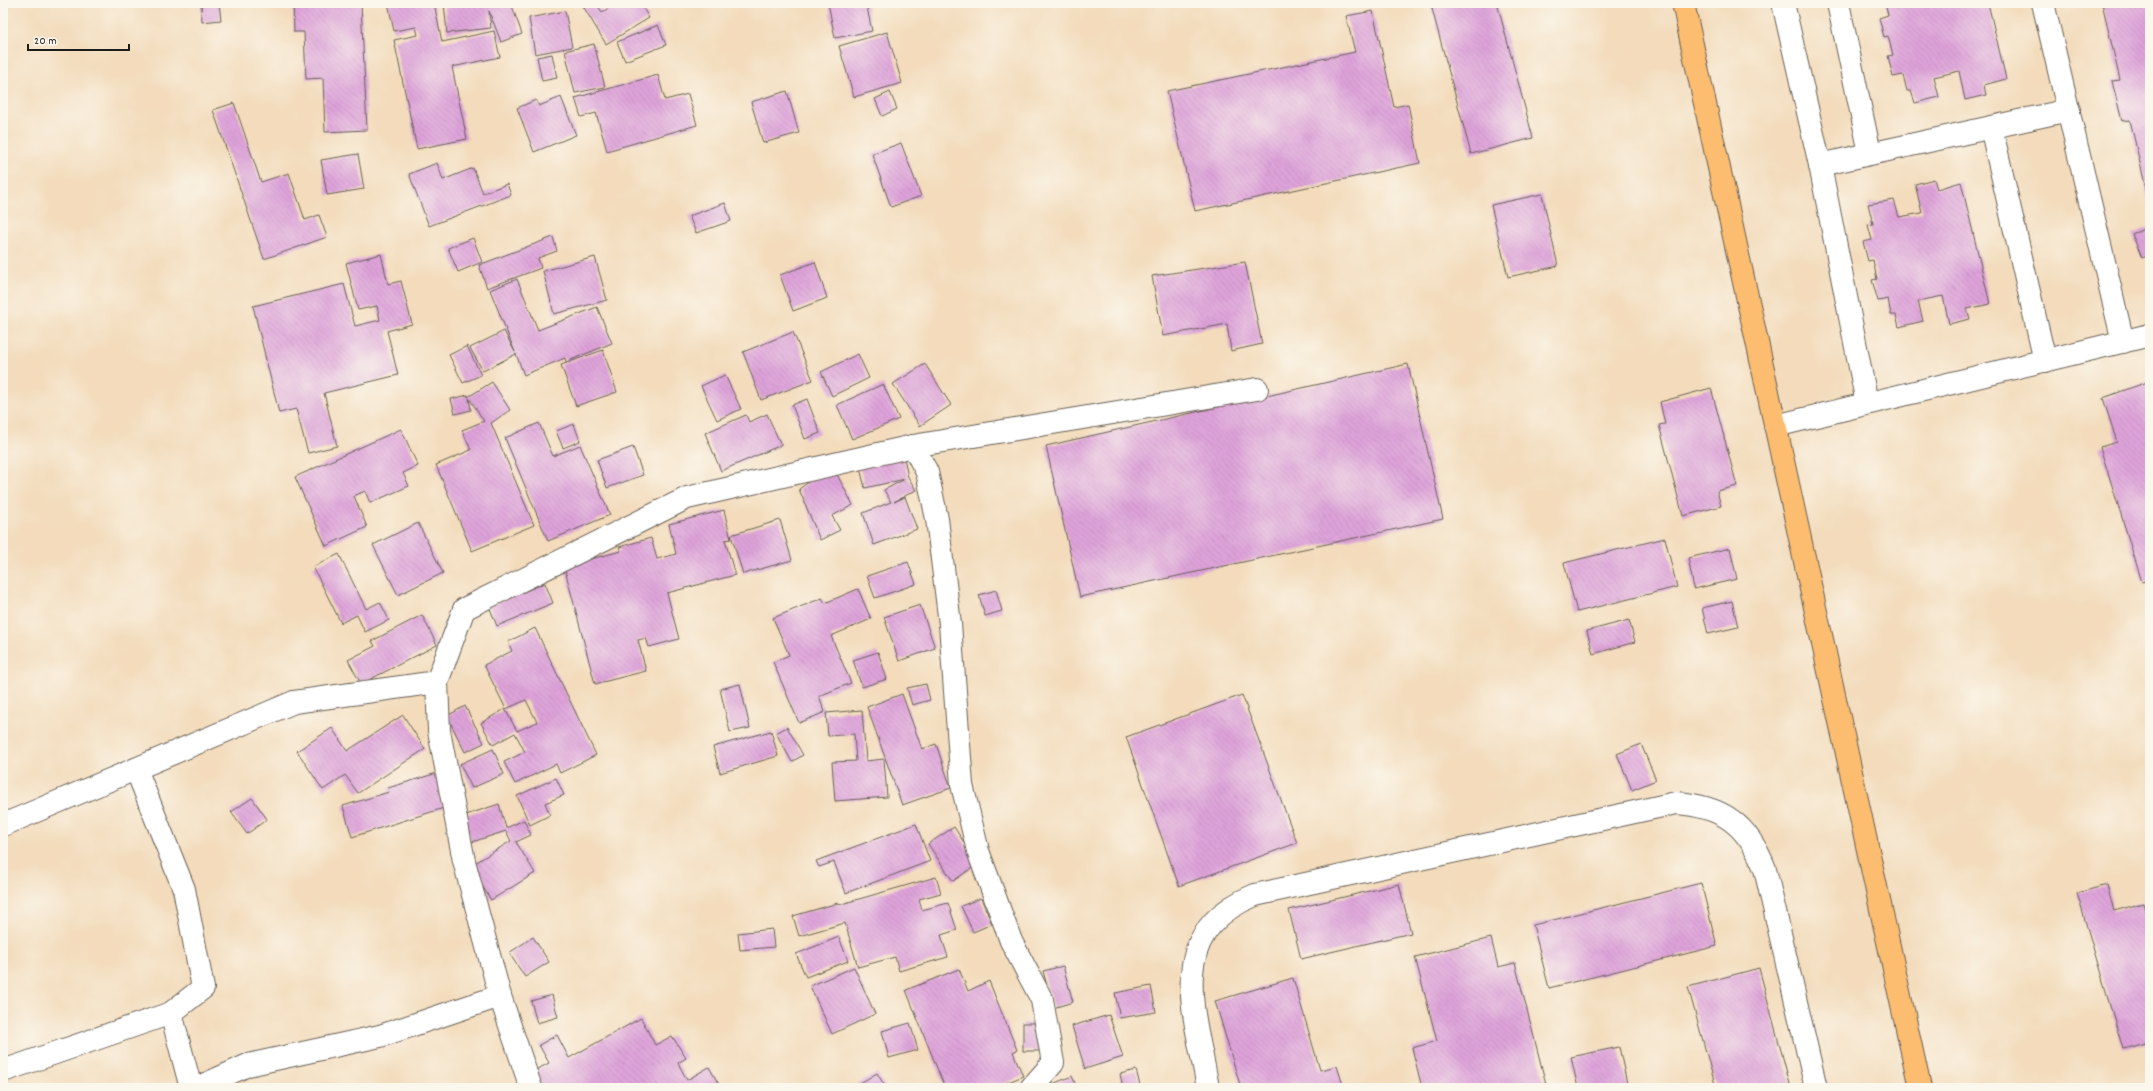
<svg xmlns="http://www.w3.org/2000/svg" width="2153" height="1091" viewBox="0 0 2153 1091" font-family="Dekko,sans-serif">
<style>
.building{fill:url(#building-back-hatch)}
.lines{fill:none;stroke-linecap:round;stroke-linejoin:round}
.minor-casing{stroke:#675f54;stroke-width:24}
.major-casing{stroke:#675f54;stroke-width:24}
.minor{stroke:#fff;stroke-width:22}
.major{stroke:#fcbd6f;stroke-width:22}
</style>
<defs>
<pattern id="building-back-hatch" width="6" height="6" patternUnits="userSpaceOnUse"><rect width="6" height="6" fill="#dea3da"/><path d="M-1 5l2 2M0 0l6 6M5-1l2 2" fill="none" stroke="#be8cba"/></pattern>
</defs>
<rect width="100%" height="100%" fill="#fbf7ec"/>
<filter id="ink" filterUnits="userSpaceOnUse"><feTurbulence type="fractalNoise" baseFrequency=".025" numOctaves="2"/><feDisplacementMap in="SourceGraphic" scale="8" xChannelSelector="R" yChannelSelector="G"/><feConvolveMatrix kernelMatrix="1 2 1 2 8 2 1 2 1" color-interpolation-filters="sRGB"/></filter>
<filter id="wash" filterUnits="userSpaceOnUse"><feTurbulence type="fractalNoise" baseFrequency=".012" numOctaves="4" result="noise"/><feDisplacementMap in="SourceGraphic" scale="16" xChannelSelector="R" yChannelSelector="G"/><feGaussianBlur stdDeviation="0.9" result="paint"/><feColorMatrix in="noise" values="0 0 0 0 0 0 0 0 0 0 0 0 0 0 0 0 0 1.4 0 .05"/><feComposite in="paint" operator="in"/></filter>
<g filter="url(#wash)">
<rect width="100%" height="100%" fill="#f3dbbb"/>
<g id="blocks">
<g class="building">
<polygon points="201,3 219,3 221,20 202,22"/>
<polygon points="293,3 361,3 367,130 325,132 323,78 306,79 304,32 294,32"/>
<polygon points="388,3 434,3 442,42 494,31 500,57 452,67 467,139 417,149 394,40 418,35 416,27 394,31"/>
<polygon points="444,3 511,3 522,34 501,42 489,11 491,28 447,33"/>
<polygon points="587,3 596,3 602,12 618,3 640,3 649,18 606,44 583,6"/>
<polygon points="828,3 866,3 872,31 835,38"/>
<polygon points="1439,3 1497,3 1533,138 1471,154 1431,5"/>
<polygon points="1885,3 1988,3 2006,79 1984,85 1986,95 1965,100 1959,71 1934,77 1939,97 1915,103 1911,91 1907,91 1903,75 1893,77 1888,56 1893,55 1888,36 1884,37 1879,18 1888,15"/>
<polygon points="2102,3 2150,3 2150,206 2130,120 2122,121 2112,81 2120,80"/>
<polygon points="565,11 572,47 535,54 529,18"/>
<polygon points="1373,11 1394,107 1408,104 1420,163 1195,211 1167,91 1355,52 1346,16"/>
<polygon points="658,25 666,45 625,61 617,42"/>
<polygon points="887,32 902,83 854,97 839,46"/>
<polygon points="594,44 605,87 575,93 565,51"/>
<polygon points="552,54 557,78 542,81 537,57"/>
<polygon points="658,75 665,100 688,94 697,125 607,151 596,113 581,117 575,98"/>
<polygon points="787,91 799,133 763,143 751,102"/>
<polygon points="890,92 897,109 882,116 875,99"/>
<polygon points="561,97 576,135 534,152 517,108 536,100 539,106"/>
<polygon points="234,103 261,182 289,173 305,220 319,215 327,237 264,259 213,110"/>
<polygon points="901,143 921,196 891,207 872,154"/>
<polygon points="358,154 364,189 327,195 321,160"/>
<polygon points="437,163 443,180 473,168 483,193 507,184 511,195 429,226 409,174"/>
<polygon points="1934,179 1937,189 1961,182 1990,304 1967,309 1970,319 1949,324 1943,296 1918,301 1923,321 1899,327 1896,315 1891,315 1888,299 1878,301 1872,280 1877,279 1873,260 1868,261 1863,242 1872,240 1868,225 1873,224 1868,204 1894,200 1899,217 1922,213 1915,184"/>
<polygon points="1542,194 1558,266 1508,277 1491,205"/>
<polygon points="725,203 731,221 696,233 689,216"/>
<polygon points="2149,227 2150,255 2142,258 2132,234"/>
<polygon points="553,237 557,251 538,258 541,268 487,288 479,265"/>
<polygon points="473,238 482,262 458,272 448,248"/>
<polygon points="381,254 388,284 401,281 412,324 387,331 398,375 324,393 337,446 308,453 296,409 279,413 253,306 344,284 355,326 380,320 377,306 358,310 346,263"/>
<polygon points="595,257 607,300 554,314 543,271"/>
<polygon points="815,262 827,298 793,311 780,275"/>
<polygon points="1245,262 1262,344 1231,351 1227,324 1163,336 1152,276"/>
<polygon points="517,279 538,330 597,307 612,343 566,362 565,358 524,375 516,354 483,371 470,348 504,331 515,352 490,290"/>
<polygon points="793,332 813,380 761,400 743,352"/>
<polygon points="467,346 481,375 463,383 449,355"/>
<polygon points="603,350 617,392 576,406 561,365"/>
<polygon points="858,354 869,378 832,396 821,372"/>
<polygon points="925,364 951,405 920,426 893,384"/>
<polygon points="1408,364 1443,519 1080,597 1046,446"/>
<polygon points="725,375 741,409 717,420 701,386"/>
<polygon points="2150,381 2150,580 2142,582 2100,447 2117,442 2103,398"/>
<polygon points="492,382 510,410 491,423 534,525 472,551 436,465 471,450 462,430 484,421 469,398 471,410 455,414 451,399 468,395 468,397"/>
<polygon points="883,384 899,419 852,439 837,405"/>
<polygon points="1711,388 1737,486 1717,491 1721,506 1683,516 1659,425 1665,424 1660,402"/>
<polygon points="807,399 820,433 805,439 792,405"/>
<polygon points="767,414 781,445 721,471 705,433 746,415 749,422"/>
<polygon points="539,423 553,456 580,445 610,515 548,541 505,438"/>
<polygon points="574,424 580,441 563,448 556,431"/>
<polygon points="401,429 418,466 403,473 409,486 370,503 365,491 354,496 367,527 326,546 295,477"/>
<polygon points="633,447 643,475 607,488 597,460"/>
<polygon points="904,458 908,477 916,490 894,502 905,497 917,529 874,545 863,513 891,502 884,490 905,479 865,488 860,468"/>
<polygon points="832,465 853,505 832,516 840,530 820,540 799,489"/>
<polygon points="724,510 731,539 725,540 735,575 667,593 679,639 649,647 646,638 638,640 646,671 595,684 564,566 621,551 619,547 651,538 657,559 676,554 669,524"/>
<polygon points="780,520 792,560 743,574 731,535"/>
<polygon points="418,523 443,573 398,595 373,545"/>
<polygon points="1665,538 1677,587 1577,612 1564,563"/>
<polygon points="1730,548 1737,579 1694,589 1688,558"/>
<polygon points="339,554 366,609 380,602 389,620 365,632 357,615 341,623 313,567"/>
<polygon points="908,562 916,584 875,598 867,576"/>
<polygon points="545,583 553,603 497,626 489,606"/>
<polygon points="858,589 871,619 831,636 851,683 819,696 825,712 799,723 773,662 789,655 773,618 822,598 825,603"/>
<polygon points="996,590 1002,611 985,616 979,595"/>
<polygon points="1732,601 1738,627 1708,634 1702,608"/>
<polygon points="920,605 935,648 899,661 884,617"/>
<polygon points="422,615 437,645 361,684 348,660 375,646 372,641"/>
<polygon points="1629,620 1635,642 1593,654 1587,631"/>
<polygon points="535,628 596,755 560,773 556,764 515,784 504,762 525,752 515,733 493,745 481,723 505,709 517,731 537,722 526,700 506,709 484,665 512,651 508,642"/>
<polygon points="878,652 887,679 862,687 853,660"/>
<polygon points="740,684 750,728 730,732 720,689"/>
<polygon points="926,684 930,700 912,705 907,688"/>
<polygon points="902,694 922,749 936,744 951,788 902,805 867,707"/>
<polygon points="1242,695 1297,843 1179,886 1126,737"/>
<polygon points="465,706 484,743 465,752 447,716"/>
<polygon points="862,710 866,761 884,759 887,797 835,801 832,762 856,761 854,734 828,736 826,713"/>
<polygon points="403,715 425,749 358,793 345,775 323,790 297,751 332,728 347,751"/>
<polygon points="787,727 803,755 792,762 776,733"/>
<polygon points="771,731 778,756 720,773 713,747"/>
<polygon points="1641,744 1656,780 1632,790 1617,754"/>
<polygon points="493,749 504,774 472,788 460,764"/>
<polygon points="437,773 447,807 352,837 343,806 389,792 388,788"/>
<polygon points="556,778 564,795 545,803 550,815 530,825 517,796"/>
<polygon points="252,798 267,819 247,834 231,812"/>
<polygon points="499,804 506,828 524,820 531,835 516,842 535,873 491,900 470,866 511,841 506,831 472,842 463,816"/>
<polygon points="916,824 930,861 846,893 834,862 819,867 816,861"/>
<polygon points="954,827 978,864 953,881 928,844"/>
<polygon points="936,877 941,893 919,899 922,910 948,903 957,930 941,935 948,957 899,971 895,957 858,967 845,923 799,936 793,916 838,903 838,905"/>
<polygon points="1701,883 1717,946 1549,988 1533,925"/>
<polygon points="1399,884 1411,933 1301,959 1289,910"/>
<polygon points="2107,885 2114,911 2143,903 2150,928 2150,1042 2123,1049 2077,893"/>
<polygon points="981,898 992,924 973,932 961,906"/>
<polygon points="772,929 774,947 740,950 738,933"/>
<polygon points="533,937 549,962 525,977 509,953"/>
<polygon points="839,937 848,961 806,977 796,954"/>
<polygon points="1491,938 1498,967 1515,963 1547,1088 1422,1088 1412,1048 1437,1041 1415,957"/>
<polygon points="1063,966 1073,1002 1053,1008 1043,971"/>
<polygon points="854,967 875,1014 832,1034 810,986"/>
<polygon points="1759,968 1791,1088 1716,1088 1688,987"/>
<polygon points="959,969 968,991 989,981 1017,1050 1013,1052 1023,1076 994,1088 945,1088 906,990"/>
<polygon points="1293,978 1320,1070 1337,1066 1344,1088 1241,1088 1215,1001"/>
<polygon points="1151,986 1156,1012 1120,1018 1115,993"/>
<polygon points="552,995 558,1017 537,1023 531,1001"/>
<polygon points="1109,1015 1123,1057 1085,1069 1072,1026"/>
<polygon points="641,1018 655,1045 672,1036 686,1058 678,1063 687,1080 709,1067 721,1088 541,1088 532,1072 549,1063 539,1045 557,1035 569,1058"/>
<polygon points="910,1023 918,1050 889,1058 882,1031"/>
<rect x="1023" y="1023" width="21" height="28"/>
<polygon points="1619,1047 1628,1088 1578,1088 1571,1057"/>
<polygon points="1136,1070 1140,1085 1123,1088 1120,1074"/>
<polygon points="877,1073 886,1088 852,1088"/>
<polygon points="1072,1076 1077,1088 1043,1088"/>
</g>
</g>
</g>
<g filter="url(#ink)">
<use href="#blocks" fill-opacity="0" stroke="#675f54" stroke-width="1"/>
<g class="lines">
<g class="minor-casing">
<g id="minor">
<polyline points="1783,3 1820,165 1867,403"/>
<polyline points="1838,3 1870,153"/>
<polyline points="2043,3 2123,342"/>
<polyline points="1991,127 2045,361"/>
<polyline points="1820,165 2069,110"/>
<polyline points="1775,426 2150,335"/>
<polyline points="913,446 1257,389"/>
<polyline points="3,825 294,702 437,682"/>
<polyline points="171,1013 191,1088"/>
<polyline points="3,1071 171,1013 203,988 184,889 136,769"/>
<polyline points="197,1088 248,1065 380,1036 500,996"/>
<polyline points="531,1088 500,996 464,861 439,731 437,682 464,609 687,498 913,446 927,472 937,519 950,624 962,785 978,851 1011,941 1042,1000 1053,1063 1031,1088"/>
<path d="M1208,1088C1195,1011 1162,933 1255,895L1676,803C1723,806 1748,825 1765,869L1816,1088"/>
</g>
</g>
<g class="major-casing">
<polyline id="major" points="1683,3 1920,1088"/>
</g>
<use href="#minor" class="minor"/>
<use href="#major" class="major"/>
</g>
</g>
<rect width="2153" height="1091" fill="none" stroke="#fbf7ec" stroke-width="16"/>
<path d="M28 44v6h101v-6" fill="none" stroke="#1c1c1c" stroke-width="2"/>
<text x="34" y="44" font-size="12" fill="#1c1c1c" stroke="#fbf7ec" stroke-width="3" paint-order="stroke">20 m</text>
</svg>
